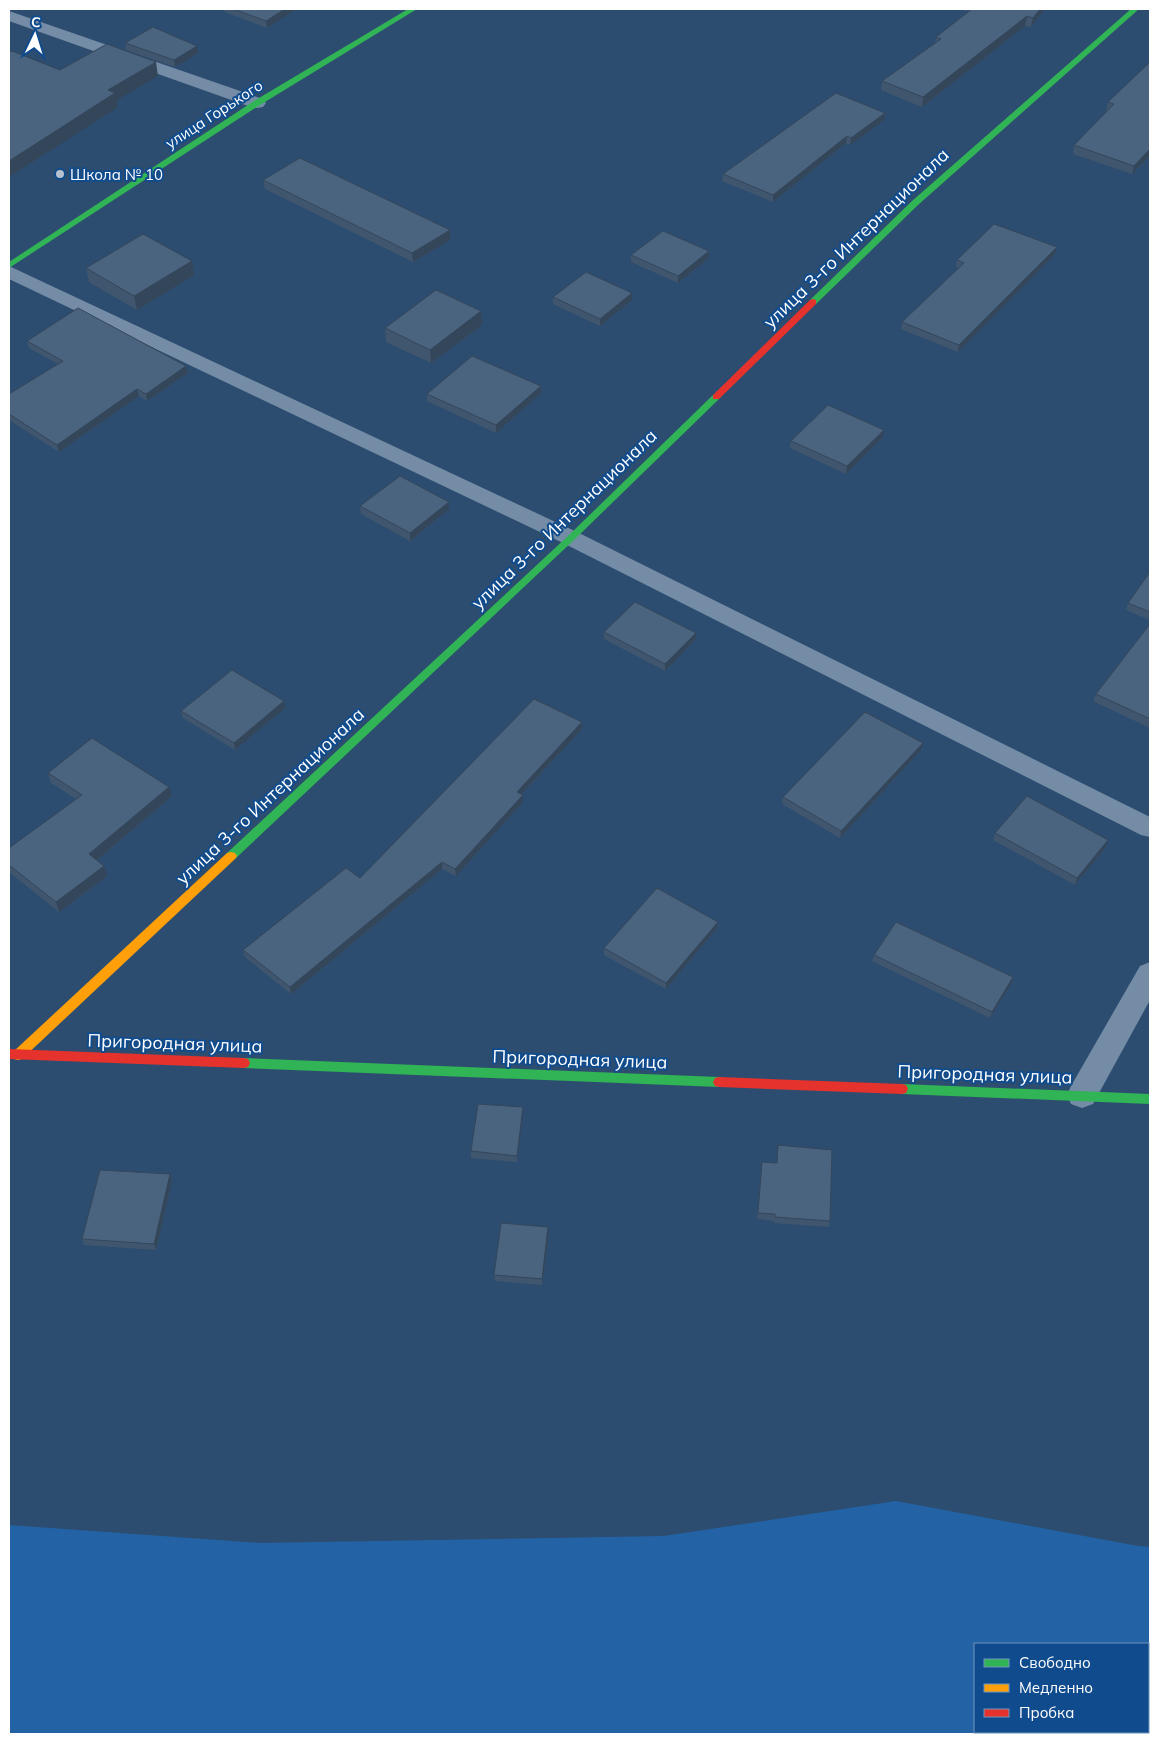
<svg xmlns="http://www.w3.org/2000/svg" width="1159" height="1743" viewBox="0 0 1159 1743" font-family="Mulish,sans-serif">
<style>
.green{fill:#2363a5;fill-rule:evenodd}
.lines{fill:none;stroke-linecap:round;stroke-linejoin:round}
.lane{fill:#748ca5;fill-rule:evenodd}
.street{fill:#748ca5;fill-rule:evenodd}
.fast{fill:#30b455;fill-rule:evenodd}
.slow{fill:#ff9f0a;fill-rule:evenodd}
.jam{fill:#e5322d;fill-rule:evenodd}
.wall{fill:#40566e}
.shaded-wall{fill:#34465a}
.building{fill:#4a6480;stroke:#34465a}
.poi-dot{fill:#b6c1cd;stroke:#104c8d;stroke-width:2}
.labels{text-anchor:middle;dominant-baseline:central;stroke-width:4;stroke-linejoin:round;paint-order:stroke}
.far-street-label{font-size:15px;fill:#fff;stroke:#104c8d}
.far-poi-label{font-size:15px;fill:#fff;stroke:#104c8d;text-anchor:start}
.street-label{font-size:18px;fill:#fff;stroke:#104c8d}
</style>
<rect width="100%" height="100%" fill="#2d4d70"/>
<path class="green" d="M896,1501L1138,1546L1150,1547V1734H9V1525L260,1543L664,1536ZM975,1644H1148V1732H975Z"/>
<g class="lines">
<g class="lane">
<polygon points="9,11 263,99 266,103 263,107 257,108 251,107 9,21"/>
<polygon points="9,266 579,533 1150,817 1150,837 1141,835 563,543 9,279"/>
</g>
<polygon class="street" points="1150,962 1150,1000 1093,1104 1082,1108 1071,1104 1067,1095 1071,1086 1140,966"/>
<g class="fast">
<polygon points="408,9 417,9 260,105 9,268 9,262 254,101"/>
<polygon points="1131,9 1139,9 918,205 816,304 810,304 810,300 912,201"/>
<polygon points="716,394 721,397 719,399 574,540 235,859 227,859 225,856 227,853 568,536 713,395"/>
<polygon points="244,1058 719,1077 723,1078 725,1082 723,1086 719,1087 244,1068 240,1067 238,1063 240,1059"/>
<polygon points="902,1084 1150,1094 1150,1104 902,1094 898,1093 896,1089 898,1085"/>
</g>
<polygon class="slow" points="231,852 235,853 237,856 235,859 22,1059 18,1060 14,1059 12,1055 14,1051 227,853"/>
<g class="jam">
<polygon points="813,299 816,300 816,304 719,399 713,399 713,395 810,300"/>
<polygon points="9,1049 244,1058 248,1059 250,1063 248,1067 244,1068 9,1059"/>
<polygon points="719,1077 902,1084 906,1085 908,1089 906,1093 902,1094 719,1087 715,1086 713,1082 715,1078"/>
</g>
</g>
<g class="wall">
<polygon points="224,9 296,9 267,28 225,12"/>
<polygon points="961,9 1045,9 1031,27 1025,26 922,107 881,90 882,81 935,43 936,37 969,11 961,10"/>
<polygon points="125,43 198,53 175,67 126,50"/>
<polygon points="1150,62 1150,156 1132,174 1073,154 1074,145 1108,111 1106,111 1108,102"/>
<polygon points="885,113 884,120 850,145 846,143 773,202 722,181 723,174"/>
<polygon points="263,180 450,230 450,240 413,262 265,189"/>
<polygon points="709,251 709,258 678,283 631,262 631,255"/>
<polygon points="1055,254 958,352 901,329 902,322 959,268 956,267 957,260"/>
<polygon points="192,261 194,275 137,310 89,282 86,268"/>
<polygon points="632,293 632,300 600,326 553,304 553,297"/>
<polygon points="482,325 431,363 386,342 385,328"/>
<polygon points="27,341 186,366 188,373 147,401 139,396 59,452 9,420 9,394 58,364 29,348"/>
<polygon points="541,393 496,433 427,401 427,394"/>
<polygon points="883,437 846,474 790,448 791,441"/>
<polygon points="360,506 449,509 410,541 361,514"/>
<polygon points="1150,572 1150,620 1126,610 1128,603"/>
<polygon points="1150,624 1150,728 1093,701 1096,694"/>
<polygon points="604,632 695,640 665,671 604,639"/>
<polygon points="285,708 235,750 183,718 181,711"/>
<polygon points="582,729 522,794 523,795 523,802 456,876 442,869 291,994 245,957 243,950 360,878"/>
<polygon points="921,750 840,838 782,804 783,797"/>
<polygon points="48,773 169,787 172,796 97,860 107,876 59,912 9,872 9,848 76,799 51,783"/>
<polygon points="995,833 1108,840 1106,847 1075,885 993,840"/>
<polygon points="718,922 717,928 666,989 604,955 604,948"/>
<polygon points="874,955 1013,977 1011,984 990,1018 872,961"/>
<polygon points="523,1114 517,1162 471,1158 471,1151"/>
<polygon points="778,1145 830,1221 829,1227 774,1223 774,1221 757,1219 761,1168 777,1163"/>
<polygon points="170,1174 172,1180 156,1250 84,1245 82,1239"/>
<polygon points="549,1233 542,1285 495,1281 494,1275"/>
</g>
<g class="shaded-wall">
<polygon points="285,9 296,9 267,28 266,21"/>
<polygon points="1040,9 1045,9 1031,27 1033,18"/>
<polygon points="1027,16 1025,26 922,107 923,97"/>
<polygon points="197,46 198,53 175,67 174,60"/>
<polygon points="156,62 158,76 117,100 118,107 9,177 9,161 108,90"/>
<polygon points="885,113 884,120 850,145 851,138"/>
<polygon points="847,136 846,143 773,202 773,195"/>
<polygon points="1150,149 1150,156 1132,174 1134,166"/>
<polygon points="450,230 450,240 413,262 412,253"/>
<polygon points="1057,247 1055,254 958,352 959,345"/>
<polygon points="709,251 709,258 678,283 678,276"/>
<polygon points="192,261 194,275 137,310 134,296"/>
<polygon points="632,293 632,300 600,326 600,319"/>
<polygon points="481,311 482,325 431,363 430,350"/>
<polygon points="186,366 188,373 147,401 146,394"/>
<polygon points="541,386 541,393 496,433 496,425"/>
<polygon points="137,389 139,396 59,452 57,445"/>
<polygon points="884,430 883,437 846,474 847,466"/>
<polygon points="449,502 449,509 410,541 410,533"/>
<polygon points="696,633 695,640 665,671 665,664"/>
<polygon points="284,701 285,708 235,750 234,743"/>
<polygon points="582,722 582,729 517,799 517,792"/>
<polygon points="923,743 921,750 840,838 841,831"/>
<polygon points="169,787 172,796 92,864 89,854"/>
<polygon points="523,795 523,802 456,876 455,869"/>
<polygon points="1108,840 1106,847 1075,885 1077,878"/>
<polygon points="442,862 442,869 291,994 290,987"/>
<polygon points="104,866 107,876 59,912 56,902"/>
<polygon points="718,922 717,928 666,989 666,983"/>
<polygon points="1013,977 1011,984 990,1018 992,1012"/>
<polygon points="523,1107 523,1114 517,1162 517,1156"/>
<polygon points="170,1174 172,1180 156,1250 154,1244"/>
<polygon points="548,1227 549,1233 542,1285 542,1279"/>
</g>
<g class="building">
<polygon points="233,9 285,9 266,21"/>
<polygon points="972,9 1040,9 1033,18 1027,16 923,97 882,81 941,39 936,37"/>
<polygon points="153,27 197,46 174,60 125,43"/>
<polygon points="107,44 156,62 108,90 115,93 9,161 9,52 12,51 60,70"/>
<polygon points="1150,62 1150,149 1134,166 1074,145 1114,104 1108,102"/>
<polygon points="836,93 885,113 851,138 847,136 773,195 723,174"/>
<polygon points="300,158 450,230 412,253 263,180"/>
<polygon points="994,224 1057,247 959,345 902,322 964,263 957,260"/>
<polygon points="663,231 709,251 678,276 631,255"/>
<polygon points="143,234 192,261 134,296 86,268"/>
<polygon points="586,272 632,293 600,319 553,297"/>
<polygon points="436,290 481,311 430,350 385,328"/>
<polygon points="78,308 186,366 146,394 137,389 57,445 9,414 9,394 63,361 27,341"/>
<polygon points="472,356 541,386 496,425 427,394"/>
<polygon points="828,405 884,430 847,466 791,441"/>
<polygon points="400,476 449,502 410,533 360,506"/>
<polygon points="1150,572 1150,612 1128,603"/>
<polygon points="635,602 696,633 665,664 604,632"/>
<polygon points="1150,624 1150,719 1096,694"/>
<polygon points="232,670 284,701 234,743 181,711"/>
<polygon points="534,699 582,722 517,792 523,795 455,869 442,862 290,987 243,950 346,868 360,878"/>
<polygon points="865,712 923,743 841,831 783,797"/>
<polygon points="92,738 169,787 89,854 104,866 56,902 9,865 9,848 82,795 48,773"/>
<polygon points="1027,796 1108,840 1077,878 995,833"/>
<polygon points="657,888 718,922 666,983 604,948"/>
<polygon points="896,922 1013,977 992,1012 874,955"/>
<polygon points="478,1104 523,1107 517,1156 471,1151"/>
<polygon points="778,1145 832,1150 830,1221 775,1217 775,1214 758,1213 762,1162 777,1163"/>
<polygon points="100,1170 170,1174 154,1244 82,1239"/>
<polygon points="501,1223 548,1227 542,1279 494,1275"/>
</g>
<circle class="poi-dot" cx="60" cy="174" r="5"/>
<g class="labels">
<g class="far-street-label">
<text transform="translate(214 114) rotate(-33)">улица Горького</text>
</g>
<g class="far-poi-label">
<text x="70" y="174">Школа № 10</text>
</g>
<g class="street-label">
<text transform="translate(856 238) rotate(-44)">улица 3-го Интернационала</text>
<text transform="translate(564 519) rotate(-44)">улица 3-го Интернационала</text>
<text transform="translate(270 796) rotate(-43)">улица 3-го Интернационала</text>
<text transform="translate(175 1043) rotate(2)">Пригородная улица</text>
<text transform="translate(580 1059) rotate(2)">Пригородная улица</text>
<text transform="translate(985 1074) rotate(2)">Пригородная улица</text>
</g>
</g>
<rect width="1159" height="1743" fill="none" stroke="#ffffff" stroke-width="20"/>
<rect x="974" y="1643" width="175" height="90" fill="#104c8d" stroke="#7094bb"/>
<rect x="984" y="1659" width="25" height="8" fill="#30b455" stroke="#7094bb"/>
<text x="1019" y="1668" font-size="15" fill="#ffffff">Свободно</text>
<rect x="984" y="1684" width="25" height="8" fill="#ff9f0a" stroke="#7094bb"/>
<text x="1019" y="1693" font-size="15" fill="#ffffff">Медленно</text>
<rect x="984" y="1709" width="25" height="8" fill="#e5322d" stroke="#7094bb"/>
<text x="1019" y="1718" font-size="15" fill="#ffffff">Пробка</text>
<g transform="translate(35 35) rotate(4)" stroke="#104c8d" stroke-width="4" paint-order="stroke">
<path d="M0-4L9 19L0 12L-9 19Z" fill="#ffffff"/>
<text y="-8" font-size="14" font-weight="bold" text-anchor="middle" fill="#ffffff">С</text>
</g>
</svg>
